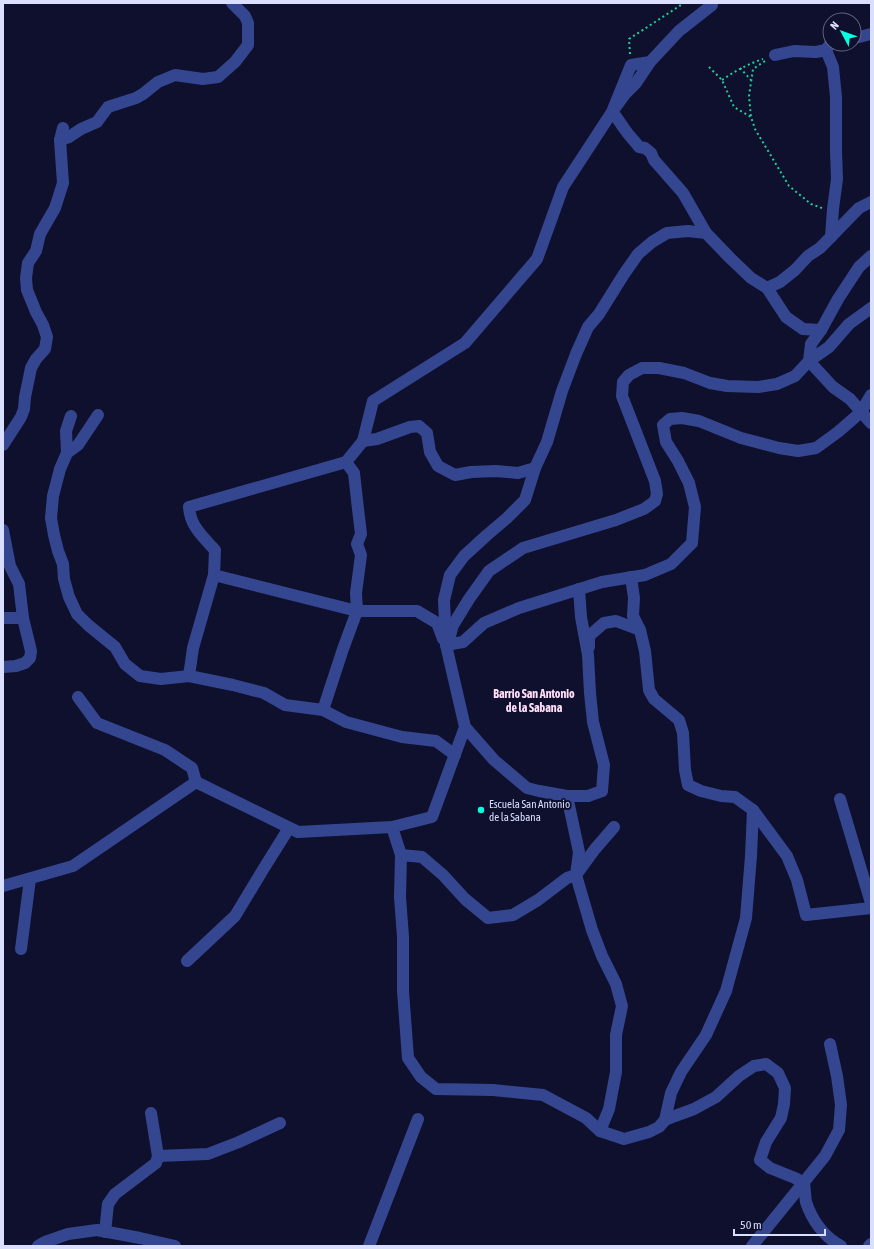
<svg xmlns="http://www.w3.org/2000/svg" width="874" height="1249" viewBox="0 0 874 1249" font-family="'Asap Condensed',sans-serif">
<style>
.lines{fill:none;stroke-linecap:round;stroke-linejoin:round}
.path{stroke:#24cb9b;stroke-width:2;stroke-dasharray:2 3;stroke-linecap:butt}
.minor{stroke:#354691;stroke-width:12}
.poi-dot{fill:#07ffdf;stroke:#0f102d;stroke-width:1.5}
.labels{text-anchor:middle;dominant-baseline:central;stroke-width:4;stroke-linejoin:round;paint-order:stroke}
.poi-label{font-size:11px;fill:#dbdfff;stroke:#0f102d;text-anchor:start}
.neighbourhood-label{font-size:12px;font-weight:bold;fill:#ffddfa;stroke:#0f102d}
</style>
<rect width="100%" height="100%" fill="#0f102d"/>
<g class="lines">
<g class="path">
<polyline points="630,54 629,39 684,3"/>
<polyline points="765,61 753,69 749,96 751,117 755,129 789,186 811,204 822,208"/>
<polyline points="709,67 722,80 734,107 751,117"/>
<polyline points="740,68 751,80"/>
<path d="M722,80C735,71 748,64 763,59"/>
</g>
<g class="minor">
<polyline points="854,36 859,37 871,34"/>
<polyline points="826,50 833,67 836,97 836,151 837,179 833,209 831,237"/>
<polyline points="775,55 794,51 816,52 826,50 830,44"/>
<path d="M650,62L636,83L625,94L612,112C618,118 621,125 626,131C630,137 635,141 639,147L645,148L651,153L654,160L683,193L706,233"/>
<polyline points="60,140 69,137 81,129 97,122 108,107 136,98 143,94 158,82 175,75 203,79 218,77 235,62 248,45 248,23 245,16 232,3"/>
<polyline points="767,288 780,282 795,270 808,256 820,248 859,208 871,202"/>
<polyline points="809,361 811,344 821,330 838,299 859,267 871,256"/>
<polyline points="809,361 833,387 850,399 871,423"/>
<polyline points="71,416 66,431 67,453 60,469 53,496 51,518 54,535 58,551 63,564 64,579 69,597 77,614 88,625 115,647 125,664 140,676 161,679 189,676 233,685 264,693 285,705 323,710 346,722 402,737 436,741 455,755"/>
<polyline points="363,441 377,439 410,427 419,426 427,433 430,452 438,466 455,475 471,472 496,471 518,473 535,468"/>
<polyline points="3,445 21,417 24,409 25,397 31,368 36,359 45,349 47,337 43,325 36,312 27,290 26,278 28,263 36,251 40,234 55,208 63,183 60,140 63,128"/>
<polyline points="67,453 78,445 98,415"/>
<polyline points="3,530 10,566 19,584 23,618 31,651 30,658 25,663 16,666 3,667"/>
<polyline points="631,577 634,598 633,616 640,630 645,651 649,690 654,699 679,720 683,733 685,770 688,785 701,791 721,796 735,797 753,810 787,856 797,880 806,915 871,908"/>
<polyline points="3,618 23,618"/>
<path d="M443,639L437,623L417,611H357L214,575L215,550C203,537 190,526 189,507L346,462L363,441L373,401L465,343L537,259L563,187L612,112L631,65L650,62L679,31L712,5"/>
<polyline points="449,639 453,625 469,599 489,571 523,548 616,520 644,509 655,501 657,494 655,481 622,396 623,382 629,375 642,368 659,368 684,373 710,383 727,386 758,387 777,384 795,376 809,361 829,347 849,324 871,308"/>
<polyline points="446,645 463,642 484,623 519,608 602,582 645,575 671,564 692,543 695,507 689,483 678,461 666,442 663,425 670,419 682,418 699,421 741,438 779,448 798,451 816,448 838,432 861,412 871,395"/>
<polyline points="589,647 589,636 604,623 616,621 640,630"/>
<polyline points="189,676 193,648 214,575"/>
<polyline points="78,697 97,723 165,750 192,768 196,782"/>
<polyline points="323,710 343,649 357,611 356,593 361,555 357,544 361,534 358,509 354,473 346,462"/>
<polyline points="465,727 494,760 527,788 539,791 567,796 588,796 602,791 604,765 593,722 590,693 588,655 581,617 579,589"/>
<polyline points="567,796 579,852 576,875 592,930 602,956 616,984 622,1006 616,1035 616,1072 609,1109 600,1131"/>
<polyline points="840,799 871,903"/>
<path d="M392,827L401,855L400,897L403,937V991L408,1058L421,1077L436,1089L493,1090L543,1095L586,1118L600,1131L624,1139L649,1132L659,1127L665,1120L675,1116L694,1109L716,1097L739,1076L754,1066L766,1064L778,1073L785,1088L784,1104L781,1118L766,1142L760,1160L770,1168L795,1178L804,1183C805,1189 805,1196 806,1202C812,1220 824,1237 841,1246"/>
<polyline points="401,855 422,857 443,875 465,899 488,918 513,915 538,900 567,878 576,875 595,849 614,827"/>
<polyline points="3,886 73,866 196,782 298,832 392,827 432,817 465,727 446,645 444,600 450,575 464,556 487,535 507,518 525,500 535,468 547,442 562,391 576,354 588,327 599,314 624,274 638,254 652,242 667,233 688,231 706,233 730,258 751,278 767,288 786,317 803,329 821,330"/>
<polyline points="21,949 30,879"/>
<polyline points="187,961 235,916 264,868 289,828"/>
<polyline points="665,1120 671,1093 681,1072 706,1035 726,991 746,918 751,856 753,810"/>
<polyline points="158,1156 208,1154 239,1142 280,1123"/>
<polyline points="105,1232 108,1204 115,1194 156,1163 158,1156 151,1113"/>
<polyline points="38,1246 45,1242 68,1234 97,1230 140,1238 175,1246"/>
<polyline points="369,1246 418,1119"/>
<polyline points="752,1246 825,1156 839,1130 841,1105 837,1076 830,1044"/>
<polyline points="869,1246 871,1244"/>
</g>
</g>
<circle class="poi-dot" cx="481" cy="810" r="4"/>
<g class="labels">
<g class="poi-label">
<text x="489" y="804">Escuela San Antonio<tspan x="489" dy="13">de la Sabana</tspan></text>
</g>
<g class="neighbourhood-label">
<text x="534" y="694">Barrio San Antonio<tspan x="534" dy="14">de la Sabana</tspan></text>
</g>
</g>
<rect width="874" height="1249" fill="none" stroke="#dbdfff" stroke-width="8"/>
<g transform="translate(842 32) rotate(311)"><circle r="19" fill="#0f102d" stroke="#616381"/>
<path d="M0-3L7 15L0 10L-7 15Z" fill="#07ffdf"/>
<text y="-6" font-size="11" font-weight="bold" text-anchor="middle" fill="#dbdfff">N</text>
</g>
<path d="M734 1229v6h91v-6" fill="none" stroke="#dbdfff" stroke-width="2"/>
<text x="740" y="1229" font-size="12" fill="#dbdfff" stroke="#0f102d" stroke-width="3" paint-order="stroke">50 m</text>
</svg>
